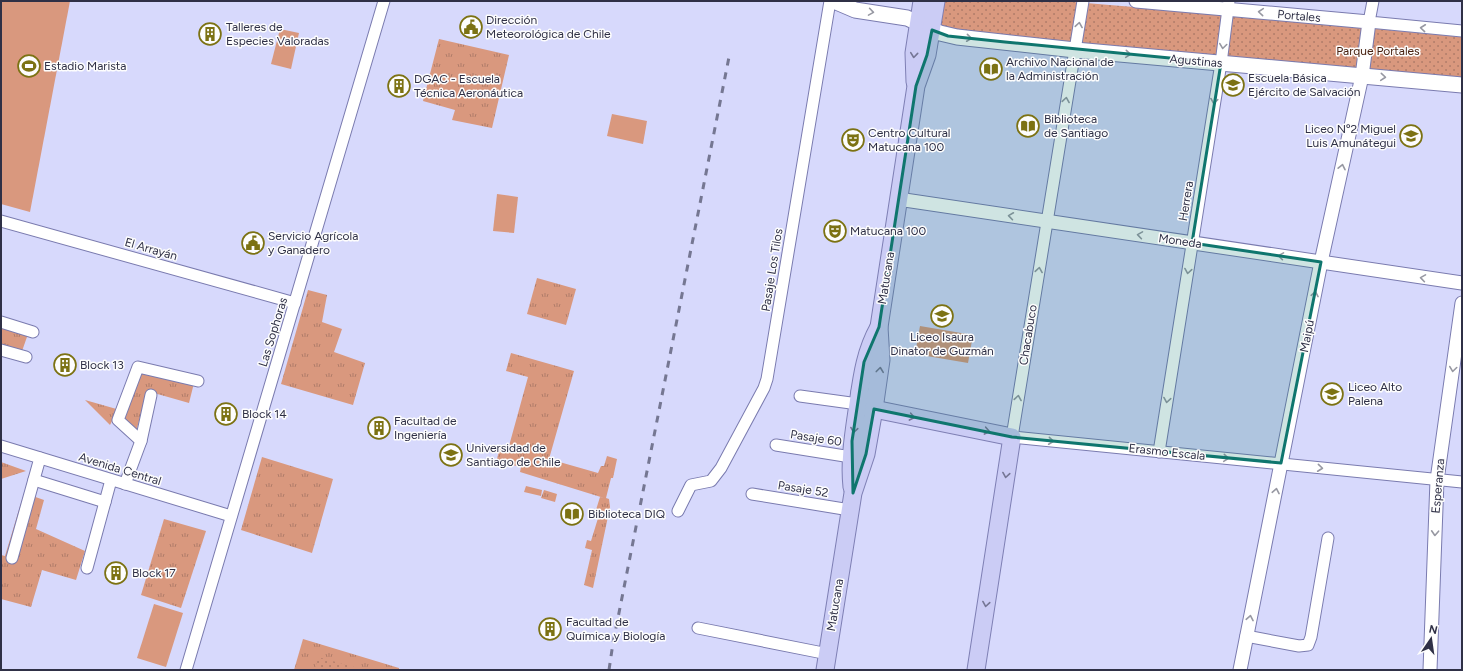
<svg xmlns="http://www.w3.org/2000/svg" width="1463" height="671" viewBox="0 0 1463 671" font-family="Figtree,sans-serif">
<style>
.grass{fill:url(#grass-tufts)}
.park{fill:url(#park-dots)}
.pitch{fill:#d9987e}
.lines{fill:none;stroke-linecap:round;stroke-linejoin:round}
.minor-casing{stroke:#7a7baf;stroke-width:13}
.tertiary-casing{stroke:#7a7baf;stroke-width:15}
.secondary-casing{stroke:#7a7baf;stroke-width:17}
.primary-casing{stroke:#7e7fb4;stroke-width:19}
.minor{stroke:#fff;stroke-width:11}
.tertiary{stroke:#fff;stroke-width:13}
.secondary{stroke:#fff;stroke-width:15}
.primary{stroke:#cbccf5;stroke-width:17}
.rail{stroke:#757792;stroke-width:3;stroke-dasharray:7 7;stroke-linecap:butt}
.oneway{stroke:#9798a2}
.oneway2{stroke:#757695}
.marked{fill:#0f766e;fill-opacity:0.2;stroke:#0f766e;stroke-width:3;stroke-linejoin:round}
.labels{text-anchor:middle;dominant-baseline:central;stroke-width:3;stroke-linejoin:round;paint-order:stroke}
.street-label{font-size:12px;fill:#2f3046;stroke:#fdfdfd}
.poi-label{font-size:12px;fill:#2f3046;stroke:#fdfdfd;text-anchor:start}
.park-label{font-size:12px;fill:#472110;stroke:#fdfdfd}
</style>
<defs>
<pattern id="grass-tufts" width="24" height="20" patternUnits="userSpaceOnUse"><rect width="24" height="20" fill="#d9987e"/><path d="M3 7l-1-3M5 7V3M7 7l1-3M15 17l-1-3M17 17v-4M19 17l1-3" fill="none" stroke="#b07c69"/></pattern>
<pattern id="park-dots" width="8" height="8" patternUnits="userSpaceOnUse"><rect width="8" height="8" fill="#d9987e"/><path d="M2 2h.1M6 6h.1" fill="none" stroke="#b07c69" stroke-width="1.8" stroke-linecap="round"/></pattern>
</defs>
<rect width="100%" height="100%" fill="#d7d9fc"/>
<g class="grass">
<polygon points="439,39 509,55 492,128 452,120 455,110 423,101"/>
<polygon points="537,278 576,289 566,325 527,314"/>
<polygon points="308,290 327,295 322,322 342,329 334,352 365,363 353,405 281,384"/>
<polygon points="1,326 28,334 21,354 1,348"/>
<polygon points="511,353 574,371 549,459 598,473 601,466 604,466 607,456 617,459 613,478 611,478 606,498 609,499 610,507 593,588 584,585 592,550 585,548 587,540 591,541 599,515 595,513 600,497 604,498 520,472 521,467 500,462 497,459 500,447 504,449 505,446 509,446 528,377 506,371"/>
<polygon points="132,366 194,383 189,403 147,391 136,432 113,419 110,425 85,400 120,410"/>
<polygon points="262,457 333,479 312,553 241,530"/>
<polygon points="1,462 26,471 1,479"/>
<polygon points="526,486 542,490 541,496 524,492"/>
<polygon points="544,490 557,494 555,502 541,498"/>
<polygon points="24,493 44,500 36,529 85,551 76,580 42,570 31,607 1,599 1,555 5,556"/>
<polygon points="164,519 206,531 181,608 141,595"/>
<polygon points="303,639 399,668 399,670 294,670"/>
</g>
<g class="park">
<polygon points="942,1 1062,1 1241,16 1462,37 1462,80 939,32"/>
<polygon points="318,657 365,670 315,670"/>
</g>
<g class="pitch">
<polygon points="1,1 70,1 30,212 1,204"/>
<polygon points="280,29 299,33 291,69 271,64"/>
<polygon points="612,114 647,121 643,144 607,136"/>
<polygon points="497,194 518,197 514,233 493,231"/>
<polygon points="920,326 973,335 968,363 915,354"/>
<polygon points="154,604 183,613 166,667 137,658"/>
</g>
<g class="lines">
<g class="minor-casing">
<g id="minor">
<polyline points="1083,1 1012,437 1462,482"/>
<polyline points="1373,1 1369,22 1462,31"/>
<polyline points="1,221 295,303"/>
<polyline points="1,322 33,332"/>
<polyline points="1,350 26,357"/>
<polyline points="800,396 858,404"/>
<polyline points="141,441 118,420 138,367 198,381"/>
<polyline points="776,445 851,457"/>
<polyline points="1,446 231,516"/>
<polyline points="1159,452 1221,63 1229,1"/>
<polyline points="34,480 105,502"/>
<polyline points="125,484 141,441 151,395"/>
<polyline points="752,494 850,510"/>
<polyline points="678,511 691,485 711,481 721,468 764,388 767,379 830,1"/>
<polyline points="12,558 40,458"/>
<polyline points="87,568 111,480"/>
<polyline points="698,628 828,654"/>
<polyline points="1246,636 1299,646 1308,645 1311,637 1328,538"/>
<polyline points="186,670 384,1"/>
</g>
</g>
<g class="tertiary-casing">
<g id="tertiary">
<polyline points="1136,1 1369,22 1362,76 1321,262 1240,670"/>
<polyline points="898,199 1462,283"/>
<polyline points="1430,670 1437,480 1462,303"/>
</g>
</g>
<g class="secondary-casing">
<polyline id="secondary" points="834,1 855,10 907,18 940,33 957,37 1075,50 1462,85"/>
</g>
<g class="primary-casing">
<g id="primary">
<polyline points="915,82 914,53 922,1"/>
<polyline points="860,392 866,404 874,409 1012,437 976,670"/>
<path d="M852,487C849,459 854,432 858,404C862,376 865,352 879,327"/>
<polyline points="825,670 853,493 866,454 874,409 881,360 879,327 916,86 927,55 936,1"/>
</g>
</g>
<use href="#minor" class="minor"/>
<use href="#tertiary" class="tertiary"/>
<use href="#secondary" class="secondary"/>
<use href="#primary" class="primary"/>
<polyline class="rail" points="609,670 613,643 730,52"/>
</g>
<defs><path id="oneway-chevron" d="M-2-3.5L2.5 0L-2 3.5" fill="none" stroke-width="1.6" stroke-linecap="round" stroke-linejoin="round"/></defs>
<g class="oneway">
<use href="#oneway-chevron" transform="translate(871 12) rotate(9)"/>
<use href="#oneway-chevron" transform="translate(1261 12) rotate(-175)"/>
<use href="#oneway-chevron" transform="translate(1079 25) rotate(-81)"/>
<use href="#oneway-chevron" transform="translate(1423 28) rotate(-174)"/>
<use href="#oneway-chevron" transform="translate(969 38) rotate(6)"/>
<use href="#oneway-chevron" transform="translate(1223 46) rotate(98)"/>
<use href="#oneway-chevron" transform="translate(1128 54) rotate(5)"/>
<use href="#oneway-chevron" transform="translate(1383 77) rotate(5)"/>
<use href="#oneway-chevron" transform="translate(1066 100) rotate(-81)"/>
<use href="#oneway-chevron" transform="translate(1214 101) rotate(99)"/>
<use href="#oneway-chevron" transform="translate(1342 167) rotate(-78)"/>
<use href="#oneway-chevron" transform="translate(1011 216) rotate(-172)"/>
<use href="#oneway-chevron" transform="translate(1140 235) rotate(-171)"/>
<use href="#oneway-chevron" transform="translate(1281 256) rotate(-171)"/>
<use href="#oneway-chevron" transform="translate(1039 270) rotate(-81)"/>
<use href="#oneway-chevron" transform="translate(1188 271) rotate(99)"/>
<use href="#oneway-chevron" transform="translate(1423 278) rotate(-171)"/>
<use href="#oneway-chevron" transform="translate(1315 294) rotate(-79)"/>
<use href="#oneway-chevron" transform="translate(1453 369) rotate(98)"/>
<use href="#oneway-chevron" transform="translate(1018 398) rotate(-81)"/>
<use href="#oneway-chevron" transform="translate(1167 400) rotate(99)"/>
<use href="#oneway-chevron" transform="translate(1051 441) rotate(6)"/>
<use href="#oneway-chevron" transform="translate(1226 458) rotate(5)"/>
<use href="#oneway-chevron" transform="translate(1320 468) rotate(6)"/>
<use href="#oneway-chevron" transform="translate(1276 491) rotate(-79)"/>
<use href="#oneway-chevron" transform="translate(1435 533) rotate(93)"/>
<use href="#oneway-chevron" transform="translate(1250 618) rotate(-79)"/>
</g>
<g class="oneway2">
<use href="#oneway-chevron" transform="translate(914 55) rotate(96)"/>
<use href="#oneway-chevron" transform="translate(880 370) rotate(-83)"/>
<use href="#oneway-chevron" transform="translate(912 417) rotate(11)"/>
<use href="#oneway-chevron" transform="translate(854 430) rotate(99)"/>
<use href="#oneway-chevron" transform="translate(987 431) rotate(11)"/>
<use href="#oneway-chevron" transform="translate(1006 475) rotate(99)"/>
<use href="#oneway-chevron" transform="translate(986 604) rotate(99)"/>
</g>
<path class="marked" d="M932,30L948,36L1005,42L1221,63L1192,243L1321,262L1281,463L1012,437L874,409L866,454L853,493L852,441L864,362L879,327L916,86L927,55Z"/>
<defs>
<g id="civic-ring" transform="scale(1.15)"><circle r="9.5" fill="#fdfdfd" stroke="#7c7213" stroke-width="1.5"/><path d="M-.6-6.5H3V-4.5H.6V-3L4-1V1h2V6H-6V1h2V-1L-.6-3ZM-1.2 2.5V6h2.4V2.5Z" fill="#7c7213"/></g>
<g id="building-ring" transform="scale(1.15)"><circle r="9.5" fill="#fdfdfd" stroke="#7c7213" stroke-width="1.5"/><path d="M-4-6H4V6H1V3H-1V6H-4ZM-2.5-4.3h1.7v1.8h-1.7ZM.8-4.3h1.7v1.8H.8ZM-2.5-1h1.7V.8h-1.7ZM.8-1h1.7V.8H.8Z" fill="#7c7213"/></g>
<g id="stadium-ring" transform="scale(1.15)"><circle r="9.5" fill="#fdfdfd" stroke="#7c7213" stroke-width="1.5"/><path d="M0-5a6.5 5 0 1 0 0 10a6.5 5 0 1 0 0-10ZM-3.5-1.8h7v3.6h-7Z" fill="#7c7213"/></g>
<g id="library-ring" transform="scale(1.15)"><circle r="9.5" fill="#fdfdfd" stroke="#7c7213" stroke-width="1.5"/><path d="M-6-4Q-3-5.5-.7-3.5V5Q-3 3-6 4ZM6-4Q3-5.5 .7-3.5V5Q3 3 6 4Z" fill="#7c7213"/></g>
<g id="school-ring" transform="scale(1.15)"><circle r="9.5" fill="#fdfdfd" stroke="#7c7213" stroke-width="1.5"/><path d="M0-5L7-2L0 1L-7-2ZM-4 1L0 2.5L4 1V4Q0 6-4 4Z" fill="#7c7213"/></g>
<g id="theatre-ring" transform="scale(1.15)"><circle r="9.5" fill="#fdfdfd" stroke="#7c7213" stroke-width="1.5"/><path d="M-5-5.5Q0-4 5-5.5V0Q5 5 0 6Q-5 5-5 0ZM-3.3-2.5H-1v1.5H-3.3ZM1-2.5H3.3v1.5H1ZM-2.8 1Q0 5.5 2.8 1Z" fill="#7c7213"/></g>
<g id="university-ring" transform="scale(1.15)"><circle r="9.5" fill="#fdfdfd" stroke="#7c7213" stroke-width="1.5"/><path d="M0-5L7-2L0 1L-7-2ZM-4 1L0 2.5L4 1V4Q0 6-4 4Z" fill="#7c7213"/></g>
</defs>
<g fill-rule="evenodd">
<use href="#civic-ring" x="471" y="27"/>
<use href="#building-ring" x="210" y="34"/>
<use href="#stadium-ring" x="29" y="66"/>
<use href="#library-ring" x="991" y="69"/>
<use href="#school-ring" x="1233" y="85"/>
<use href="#building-ring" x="399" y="86"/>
<use href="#library-ring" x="1028" y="126"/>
<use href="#school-ring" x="1411" y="136"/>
<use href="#theatre-ring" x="853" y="140"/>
<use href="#theatre-ring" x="835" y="231"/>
<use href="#civic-ring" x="253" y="243"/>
<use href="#school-ring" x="942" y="316"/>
<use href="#building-ring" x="65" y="365"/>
<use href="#school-ring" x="1332" y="394"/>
<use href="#building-ring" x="226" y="414"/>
<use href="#building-ring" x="379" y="428"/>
<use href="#university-ring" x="451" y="455"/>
<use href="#library-ring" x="572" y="514"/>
<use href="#building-ring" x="116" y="573"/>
<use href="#building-ring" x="550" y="629"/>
</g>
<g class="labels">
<g class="street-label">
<text transform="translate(1299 16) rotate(5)">Portales</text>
<text transform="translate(1196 61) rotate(5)">Agustinas</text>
<text transform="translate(1186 201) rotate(-81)">Herrera</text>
<text transform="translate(1180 241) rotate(8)">Moneda</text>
<text transform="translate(151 249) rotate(16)">El Arrayán</text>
<text transform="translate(772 270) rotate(-81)">Pasaje Los Tilos</text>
<text transform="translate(886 278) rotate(-81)">Matucana</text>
<text transform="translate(273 332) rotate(-73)">Las Sophoras</text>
<text transform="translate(1028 335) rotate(-81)">Chacabuco</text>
<text transform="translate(1307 336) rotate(-79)">Maipú</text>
<text transform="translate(816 438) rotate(9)">Pasaje 60</text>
<text transform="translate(1167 452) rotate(6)">Erasmo Escala</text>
<text transform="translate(120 469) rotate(17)">Avenida Central</text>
<text transform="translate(1438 486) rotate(-85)">Esperanza</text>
<text transform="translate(803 489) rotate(9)">Pasaje 52</text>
<text transform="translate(835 605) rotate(-81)">Matucana</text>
</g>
<g class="poi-label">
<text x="486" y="20">Dirección<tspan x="486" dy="14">Meteorológica de Chile</tspan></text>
<text x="226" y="27">Talleres de<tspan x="226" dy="14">Especies Valoradas</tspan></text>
<text x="1006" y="62">Archivo Nacional de<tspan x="1006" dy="14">la Administración</tspan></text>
<text x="44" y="66">Estadio Marista</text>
<text x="1248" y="78">Escuela Básica<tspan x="1248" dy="14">Ejército de Salvación</tspan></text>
<text x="414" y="79">DGAC - Escuela<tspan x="414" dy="14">Técnica Aeronáutica</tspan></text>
<text x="1044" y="119">Biblioteca<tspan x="1044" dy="14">de Santiago</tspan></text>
<text x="1396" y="129" text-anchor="end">Liceo Nº2 Miguel<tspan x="1396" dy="14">Luis Amunátegui</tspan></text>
<text x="868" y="133">Centro Cultural<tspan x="868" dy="14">Matucana 100</tspan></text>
<text x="850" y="231">Matucana 100</text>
<text x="268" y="236">Servicio Agrícola<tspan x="268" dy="14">y Ganadero</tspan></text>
<text x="942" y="337" text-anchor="middle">Liceo Isaura<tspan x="942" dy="14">Dinator de Guzmán</tspan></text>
<text x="80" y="365">Block 13</text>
<text x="1348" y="387">Liceo Alto<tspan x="1348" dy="14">Palena</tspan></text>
<text x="242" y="414">Block 14</text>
<text x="394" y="421">Facultad de<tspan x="394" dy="14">Ingeniería</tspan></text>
<text x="466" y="448">Universidad de<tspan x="466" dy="14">Santiago de Chile</tspan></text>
<text x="588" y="514">Biblioteca DIQ</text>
<text x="132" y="573">Block 17</text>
<text x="566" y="622">Facultad de<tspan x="566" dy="14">Química y Biología</tspan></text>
</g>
<g class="park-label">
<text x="1378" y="51">Parque Portales</text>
</g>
</g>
<rect width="1463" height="671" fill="none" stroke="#2f3046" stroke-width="4"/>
<g transform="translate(1431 639) rotate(13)" stroke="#fdfdfd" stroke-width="3" paint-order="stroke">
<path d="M0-3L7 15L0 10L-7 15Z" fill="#2f3046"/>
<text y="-6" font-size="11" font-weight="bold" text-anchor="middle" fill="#2f3046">N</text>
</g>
</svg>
